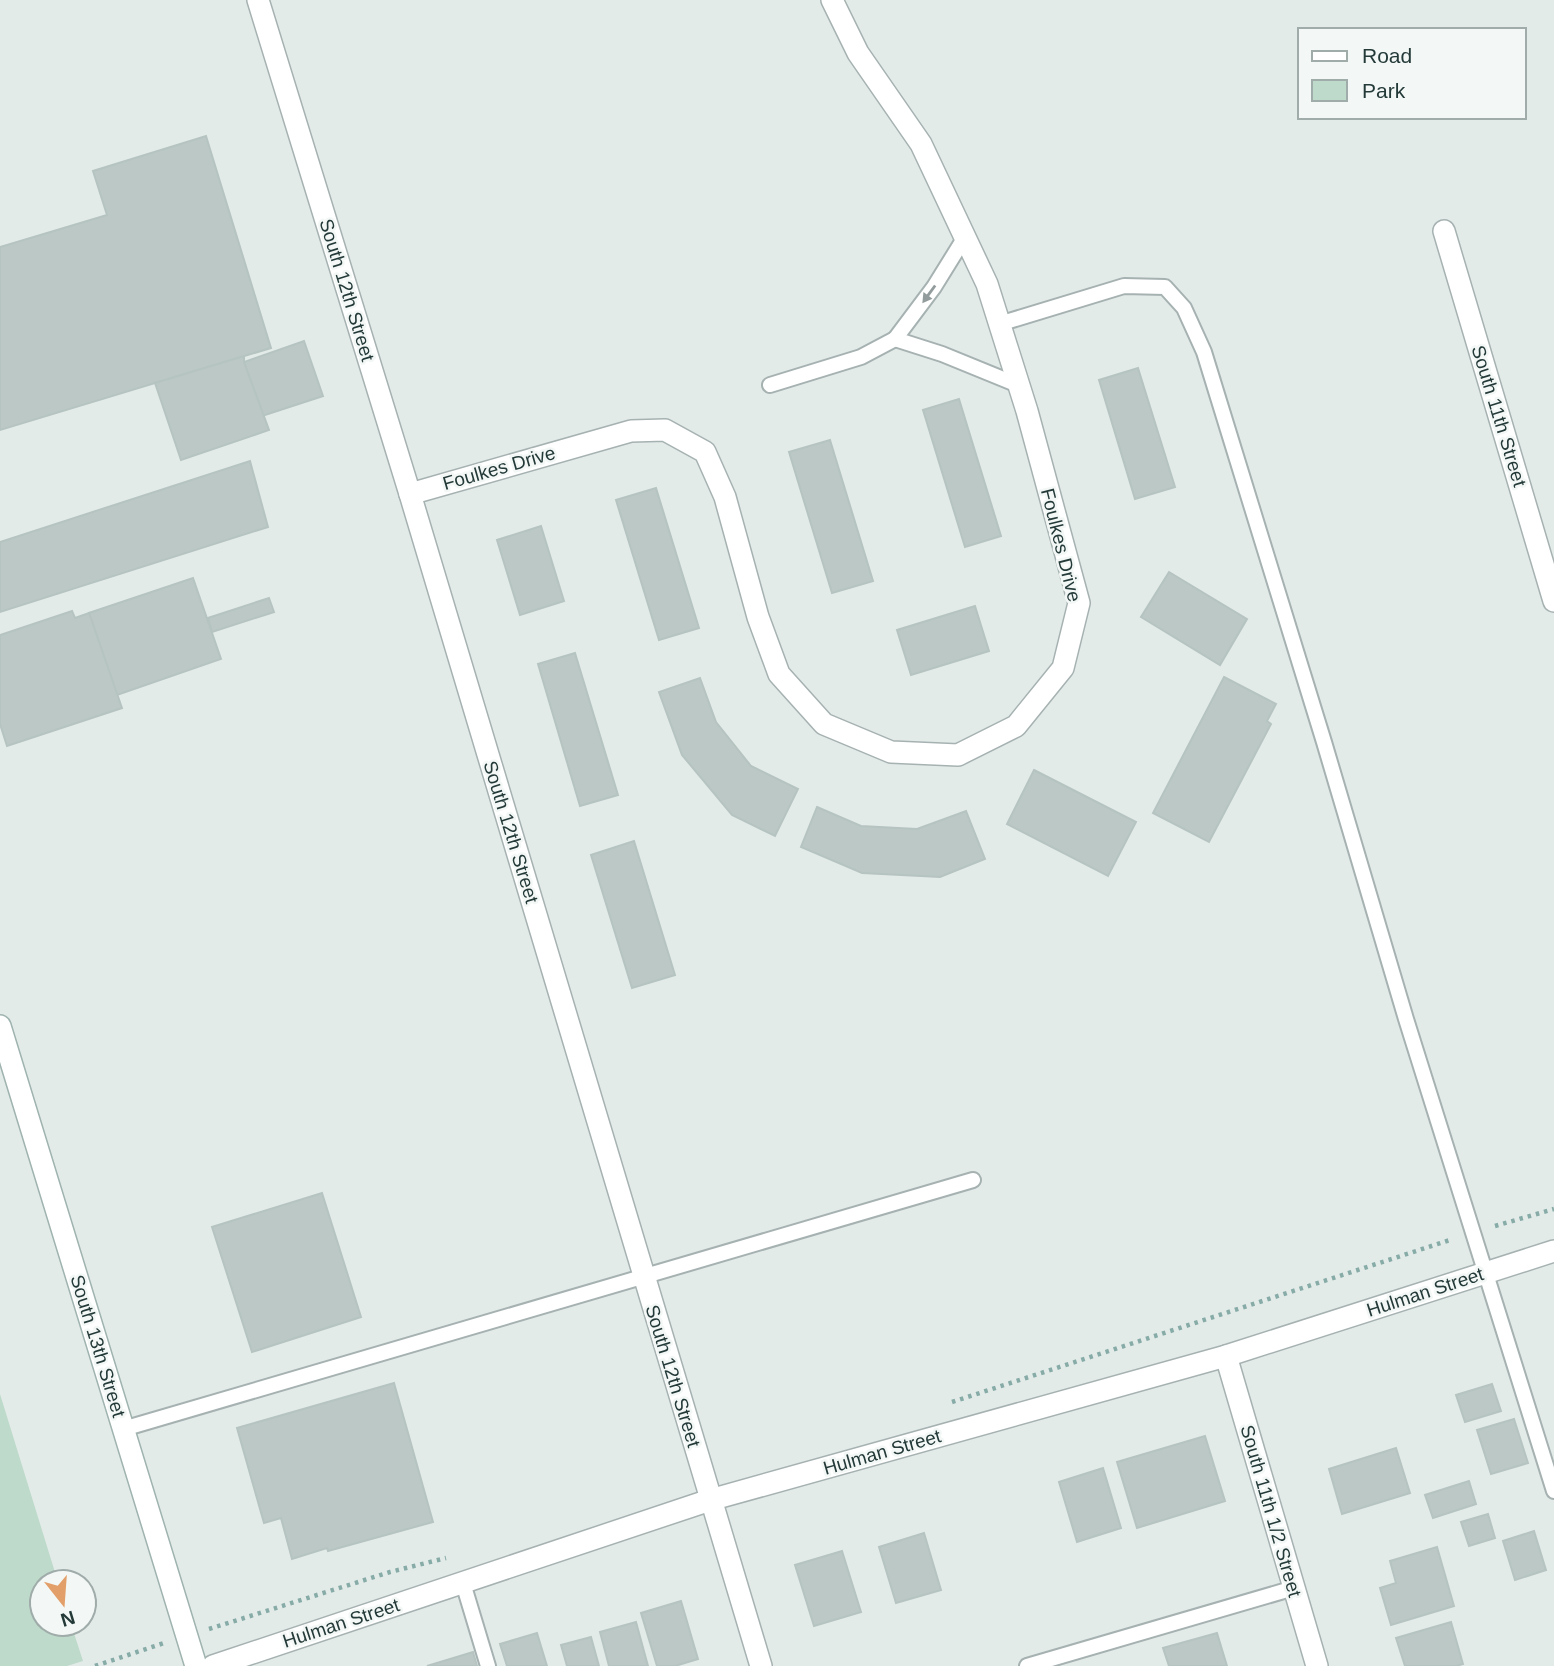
<svg xmlns="http://www.w3.org/2000/svg" width="1554" height="1666" viewBox="0 0 1554 1666" font-family="Arial,sans-serif">
<style>
.green{fill:#bedacb}
.building{fill:#bbc8c5;stroke:#b6c4c1;stroke-width:2}
.lines{fill:none;stroke-linecap:round;stroke-linejoin:round}
.service-casing{stroke:#a6b2b1;stroke-width:18}
.minor-casing{stroke:#a6b2b1;stroke-width:24}
.tertiary-casing{stroke:#a6b2b1;stroke-width:24}
.secondary-casing{stroke:#9fb3af;stroke-width:24}
.path{stroke:#87aba7;stroke-width:4.5;stroke-dasharray:3.5 5;stroke-linecap:butt}
.service{stroke:#fff;stroke-width:14}
.minor{stroke:#fff;stroke-width:21}
.tertiary{stroke:#fff;stroke-width:21}
.secondary{stroke:#fff;stroke-width:21}
.oneway{fill:#929c9c}
.labels{text-anchor:middle;dominant-baseline:central;stroke-width:5;stroke-linejoin:round;paint-order:stroke}
.street-label{font-size:19px;fill:#243a39;stroke:#f3f8f6}
</style>
<rect width="100%" height="100%" fill="#e3ebe9"/>
<polygon class="green" points="0,1394 58,1582 42,1582 42,1624 71,1624 83,1661 67,1666 0,1666"/>
<g class="building">
<polygon points="206,136 271,348 0,430 0,247 107,215 93,171"/>
<polygon points="304,341 323,396 262,416 244,362"/>
<polygon points="244,356 244,362 269,430 181,460 155,383"/>
<polygon points="1138,368 1175,487 1135,499 1099,380"/>
<polygon points="959,399 1001,536 965,547 923,410"/>
<polygon points="830,440 873,581 832,593 789,452"/>
<polygon points="250,461 268,527 0,612 0,542"/>
<polygon points="656,488 699,628 659,640 616,500"/>
<polygon points="541,526 564,601 520,615 497,540"/>
<polygon points="1169,572 1247,619 1220,665 1141,617"/>
<polygon points="193,578 221,659 117,695 89,613"/>
<polygon points="269,598 274,612 212,632 208,618"/>
<polygon points="975,606 989,651 911,675 897,630"/>
<polygon points="72,611 75,618 89,613 122,708 7,746 0,724 0,635"/>
<polygon points="575,653 618,795 580,806 538,664"/>
<polygon points="1224,677 1276,704 1267,721 1271,724 1209,842 1153,813"/>
<polygon points="700,678 716,722 751,766 798,789 775,836 732,815 682,755 659,692"/>
<polygon points="1034,770 1136,822 1108,876 1007,824"/>
<polygon points="817,807 861,826 917,829 966,811 985,859 940,877 862,873 801,847"/>
<polygon points="634,841 675,975 632,988 591,855"/>
<polygon points="322,1193 361,1317 252,1352 212,1227"/>
<polygon points="394,1383 433,1522 328,1551 327,1548 292,1559 281,1518 264,1523 237,1428"/>
<polygon points="1492,1384 1501,1411 1465,1422 1456,1395"/>
<polygon points="1514,1419 1528,1463 1491,1474 1477,1430"/>
<polygon points="1205,1436 1225,1501 1137,1528 1117,1462"/>
<polygon points="1396,1448 1410,1493 1342,1514 1329,1469"/>
<polygon points="1103,1468 1121,1528 1077,1542 1059,1482"/>
<polygon points="1469,1481 1476,1504 1433,1518 1425,1495"/>
<polygon points="1488,1514 1495,1538 1469,1546 1461,1522"/>
<polygon points="1534,1531 1546,1570 1515,1580 1503,1541"/>
<polygon points="924,1533 941,1590 896,1603 879,1547"/>
<polygon points="1437,1547 1454,1606 1391,1625 1380,1588 1396,1583 1390,1561"/>
<polygon points="842,1551 861,1612 814,1626 795,1565"/>
<polygon points="681,1601 698,1659 675,1666 657,1666 641,1613"/>
<polygon points="636,1622 648,1666 609,1666 600,1632"/>
<polygon points="1451,1622 1463,1664 1456,1666 1405,1666 1396,1638"/>
<polygon points="537,1633 547,1666 507,1666 500,1644"/>
<polygon points="1217,1633 1227,1666 1169,1666 1163,1648"/>
<polygon points="591,1637 599,1666 567,1666 561,1645"/>
<polygon points="473,1652 477,1666 427,1666"/>
</g>
<g class="lines">
<g class="service-casing">
<g id="service">
<polyline points="965,237 934,287 895,339 942,354 1018,385"/>
<polyline points="999,324 1124,286 1165,287 1184,308 1204,352 1324,742 1406,1019 1554,1491"/>
<polyline points="770,385 861,357 895,339"/>
<polyline points="123,1429 973,1180"/>
<polyline points="463,1583 488,1666"/>
<polyline points="1027,1666 1294,1588"/>
</g>
</g>
<g class="minor-casing">
<g id="minor">
<polyline points="258,0 410,494 761,1666"/>
<polyline points="1444,231 1554,601"/>
<polyline points="410,494 631,431 665,430 705,452 725,497 758,617 779,674 824,724 891,752 958,755 1016,726 1063,668 1079,603 1027,411 987,284 921,144 858,53 832,0"/>
<polyline points="1226,1356 1317,1666"/>
</g>
</g>
<g class="tertiary-casing">
<polyline id="tertiary" points="213,1666 710,1500 1226,1356 1554,1251"/>
</g>
<g class="secondary-casing">
<polyline id="secondary" points="0,1026 196,1666"/>
</g>
<g class="path">
<polyline points="1495,1226 1554,1209"/>
<polyline points="952,1402 1453,1239"/>
<polyline points="209,1629 390,1572 446,1558"/>
<polyline points="95,1666 164,1643"/>
</g>
<use href="#service" class="service"/>
<use href="#minor" class="minor"/>
<use href="#tertiary" class="tertiary"/>
<use href="#secondary" class="secondary"/>
</g>
<defs><path id="oneway-solid" d="M-6-.8H1V-3.2L6.5 0L1 3.2V.8H-6Z" transform="scale(1.75)"/></defs>
<use class="oneway" href="#oneway-solid" transform="translate(929 294) rotate(126)"/>
<g class="labels">
<g class="street-label">
<text transform="translate(347 290) rotate(73)">South 12th Street</text>
<text transform="translate(1499 416) rotate(73)">South 11th Street</text>
<text transform="translate(499 468) rotate(-16)">Foulkes Drive</text>
<text transform="translate(1061 545) rotate(76)">Foulkes Drive</text>
<text transform="translate(511 832) rotate(73)">South 12th Street</text>
<text transform="translate(1425 1292) rotate(-18)">Hulman Street</text>
<text transform="translate(98 1346) rotate(73)">South 13th Street</text>
<text transform="translate(673 1376) rotate(73)">South 12th Street</text>
<text transform="translate(882 1452) rotate(-16)">Hulman Street</text>
<text transform="translate(1271 1511) rotate(74)">South 11th 1/2 Street</text>
<text transform="translate(341 1623) rotate(-18)">Hulman Street</text>
</g>
</g>
<rect x="1298" y="28" width="228" height="91" fill="#f3f8f6" stroke="#a0acaa" stroke-width="2"/>
<rect x="1312" y="51" width="35" height="10" fill="#ffffff" stroke="#a0acaa" stroke-width="2"/>
<text x="1362" y="63" font-size="21" fill="#243a39">Road</text>
<rect x="1312" y="80" width="35" height="21" fill="#bedacb" stroke="#a0acaa" stroke-width="2"/>
<text x="1362" y="98" font-size="21" fill="#243a39">Park</text>
<g transform="translate(63 1603) rotate(163)"><circle r="33" fill="#f3f8f6" stroke="#a0acaa" stroke-width="2"/>
<path d="M0-5L12 26L0 18L-12 26Z" fill="#e39f69"/>
<text y="-10" font-size="19" font-weight="bold" text-anchor="middle" fill="#243a39">N</text>
</g>
</svg>
